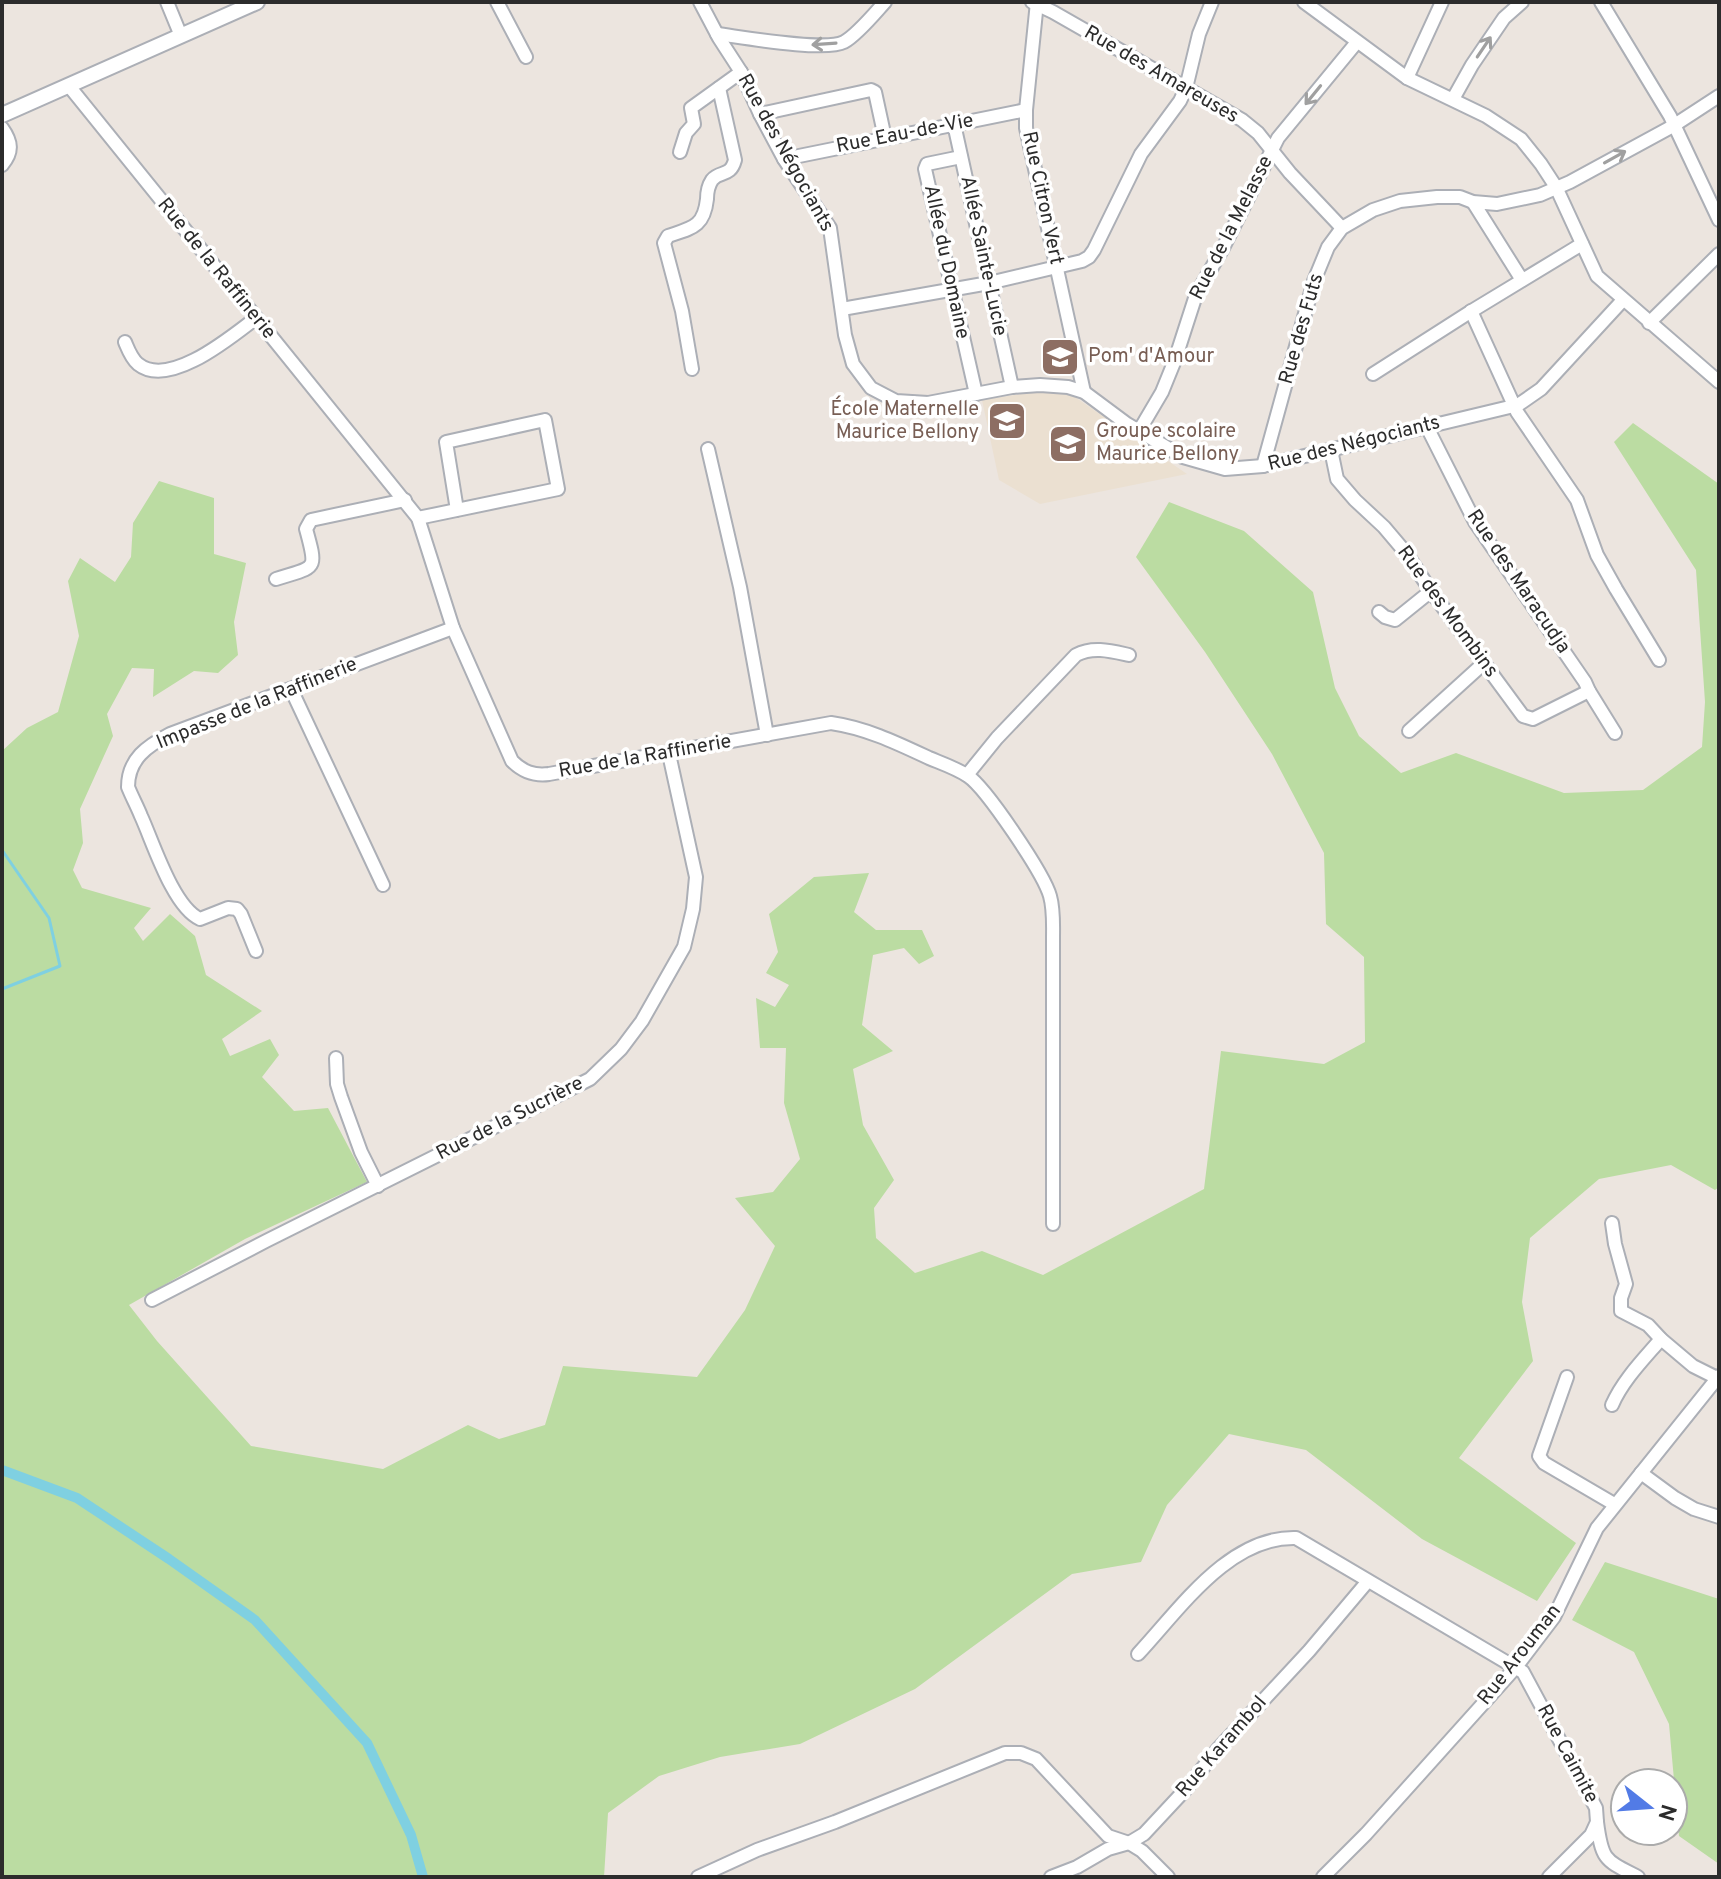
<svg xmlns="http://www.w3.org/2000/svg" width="1721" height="1879" viewBox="0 0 1721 1879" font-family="Overpass,sans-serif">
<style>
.education{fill:#ebe0d1}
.green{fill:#bbdca2}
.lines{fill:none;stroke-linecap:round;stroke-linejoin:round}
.stream{stroke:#7fd0e1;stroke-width:3}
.canal{stroke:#7fd0e1;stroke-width:10}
.minor-casing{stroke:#acafb6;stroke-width:16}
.tertiary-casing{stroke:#acafb6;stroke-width:18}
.minor{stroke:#fff;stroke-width:12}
.tertiary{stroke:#fff;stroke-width:14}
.oneway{stroke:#a0a0a0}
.labels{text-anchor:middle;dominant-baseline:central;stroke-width:7;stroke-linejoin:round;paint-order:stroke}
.street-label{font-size:20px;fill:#2c2c2c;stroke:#fff}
.education-label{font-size:20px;fill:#785e54;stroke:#fff;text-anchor:start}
</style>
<rect width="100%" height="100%" fill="#ece5df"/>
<polygon class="education" points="1041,391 1072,395 1187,474 1040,504 999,480 982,400"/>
<g class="green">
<polygon points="1633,423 1719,484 1719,1187 1715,1190 1671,1165 1599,1179 1530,1238 1522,1302 1533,1361 1459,1458 1576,1543 1537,1601 1422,1539 1306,1450 1229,1434 1167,1505 1141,1562 1072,1574 915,1689 800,1744 720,1757 659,1776 608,1813 604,1877 2,1877 2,751 27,728 58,712 79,636 68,581 80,558 115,582 131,557 133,523 159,481 214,498 214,554 246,563 234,622 238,655 218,673 194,671 153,697 154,669 132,668 107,714 113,736 80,809 83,843 73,870 82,888 151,908 134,928 143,941 170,914 195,936 206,975 262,1011 222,1039 230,1056 270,1039 279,1055 262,1077 294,1111 328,1108 367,1182 245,1239 129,1305 157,1341 251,1446 383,1469 468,1425 499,1439 545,1425 563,1366 697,1377 745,1310 775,1246 735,1198 773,1192 800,1159 784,1103 786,1048 760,1048 756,998 775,1007 789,985 766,973 778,952 769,914 814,877 869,873 854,912 876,930 922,930 934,956 919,964 904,948 873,955 862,1025 893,1051 853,1069 863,1125 894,1180 874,1208 876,1238 915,1273 982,1251 1043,1275 1204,1189 1221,1051 1324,1064 1365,1042 1364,957 1326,924 1324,853 1272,754 1205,652 1136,557 1169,502 1244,531 1313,592 1335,688 1359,736 1401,773 1456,753 1564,793 1643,790 1702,747 1705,702 1696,570 1614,442"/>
<polygon points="1605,1562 1719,1599 1719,1864 1679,1836 1669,1724 1634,1652 1572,1620"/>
</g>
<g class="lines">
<polyline class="stream" points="2,850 49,918 60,966 2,989"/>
<polyline class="canal" points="2,1470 77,1498 169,1559 255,1620 367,1743 411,1835 423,1877"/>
<g class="minor-casing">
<g id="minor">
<polyline points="167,2 181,36"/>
<polyline points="497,2 526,57"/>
<polyline points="700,2 719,38 741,72 760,114 784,159 830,228 845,335 853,364 871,388 896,401 928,403 1012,387 1040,385 1068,387 1084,392 1127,424 1183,457 1225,469 1263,466 1518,405 1541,389 1623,300"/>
<polyline points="1032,2 1053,12 1242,120 1258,133 1290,173 1342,228"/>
<polyline points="1037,2 1026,110 1026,128 1084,392"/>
<polyline points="1304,2 1407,78 1486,116 1521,139 1541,164 1556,187 1597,276 1719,382"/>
<polyline points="1601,2 1670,116 1719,220"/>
<path d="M717,34C741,37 825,52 844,42C857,35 875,13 885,2"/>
<polyline points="1407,78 1442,2"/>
<path d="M69,86L418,518L453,628L512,761C523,772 534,776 549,774L831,723C866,728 897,743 929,758C941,763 956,768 968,776C986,788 1044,874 1050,896C1054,910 1053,925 1053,939V1224"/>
<polyline points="1453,99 1472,65 1504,18 1522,2"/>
<polyline points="760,114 871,90 875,92 885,138"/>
<polyline points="954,124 1012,387"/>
<path d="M2,128C12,142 13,152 2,165"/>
<polyline points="680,152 686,133 694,124 691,108 741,72"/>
<polyline points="961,157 927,164 925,169 976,394"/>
<polyline points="784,159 1026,110"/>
<polyline points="1473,202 1522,280"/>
<polyline points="842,309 989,283 1082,261 1089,257 1094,250 1141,154 1180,101 1186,88 1199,34 1212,2"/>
<polyline points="1471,311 1517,412 1577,500 1597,555 1616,589 1659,660"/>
<polyline points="1649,323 1719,254"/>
<path d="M125,342C128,349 131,358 138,364C169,389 231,337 256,318"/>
<path d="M692,369L682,311L664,243L668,236C692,228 704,227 707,199C707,193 708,186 712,180C720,170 730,178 735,160L719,88"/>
<polyline points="1373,374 1470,312 1582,244"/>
<polyline points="1427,427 1475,522 1585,682 1589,691 1615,733"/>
<polyline points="1139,431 1162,392 1175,360 1196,295 1223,248 1278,138 1357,42"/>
<polyline points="708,449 740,587 767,735"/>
<polyline points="1331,450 1337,479 1355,500 1384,527 1406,553 1431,591 1523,716 1533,719 1589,691"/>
<polyline points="1263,466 1314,281 1328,247 1342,228 1373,210 1400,201 1437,197 1460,197 1473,202 1497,204 1540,195 1570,182 1673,126 1719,96"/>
<polyline points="418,518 558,489 545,420 446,442 457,510"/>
<path d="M276,579C316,566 318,572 306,529L311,520L405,500"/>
<polyline points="1379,612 1385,617 1395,620 1431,591"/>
<polyline points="291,689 383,885"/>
<polyline points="1409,731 1484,663"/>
<path d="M967,775L997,738L1076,655C1093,646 1111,651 1129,655"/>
<path d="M256,951L241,914L237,909L228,908L200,919C173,907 153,842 141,816C137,806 132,797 128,787C128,759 147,746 170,734L453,628"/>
<polyline points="336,1058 337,1084 341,1097 361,1152 378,1186"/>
<polyline points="1612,1223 1615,1244 1626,1284 1621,1298 1621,1311 1648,1325 1661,1339 1693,1366 1717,1378"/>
<polyline points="152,1300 266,1241 590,1079 621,1049 642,1021 684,947 693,909 696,877 669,754"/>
<polyline points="1567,1377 1539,1456 1544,1463 1614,1504"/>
<path d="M1612,1405C1623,1380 1643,1360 1661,1339"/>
<polyline points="1641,1473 1675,1498 1694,1509 1719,1517"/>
<path d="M1138,1654C1180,1609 1229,1536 1296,1538L1523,1672L1596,1808L1597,1822L1591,1835L1549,1877"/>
<path d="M1597,1822C1602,1861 1605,1860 1638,1877"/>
<polyline points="698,1877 757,1850 835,1822 1005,1753 1021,1753 1036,1759 1108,1836 1129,1843 1142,1851 1168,1877"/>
<polyline points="1051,1877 1077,1867 1108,1849 1129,1843 1144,1834 1185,1790 1218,1749 1309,1651 1368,1581"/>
<polyline points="1323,1877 1366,1834 1516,1667 1554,1617 1597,1528 1719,1376"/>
</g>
</g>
<g class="tertiary-casing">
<polyline id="tertiary" points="2,115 257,2"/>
</g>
<use href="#minor" class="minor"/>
<use href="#tertiary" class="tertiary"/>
</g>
<defs><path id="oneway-shaft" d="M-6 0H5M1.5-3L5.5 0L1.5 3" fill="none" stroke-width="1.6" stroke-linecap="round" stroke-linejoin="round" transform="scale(2)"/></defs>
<g class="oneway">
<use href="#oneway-shaft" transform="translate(824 44) rotate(176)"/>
<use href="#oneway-shaft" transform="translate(1484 47) rotate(-56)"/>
<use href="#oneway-shaft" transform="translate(1313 95) rotate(129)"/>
<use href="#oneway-shaft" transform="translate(1615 157) rotate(-29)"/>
</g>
<defs>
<g id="school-square" transform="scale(2)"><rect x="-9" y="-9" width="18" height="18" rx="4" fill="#8d6e63" stroke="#fff"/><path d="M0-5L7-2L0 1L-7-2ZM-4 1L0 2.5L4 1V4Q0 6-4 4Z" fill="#fff"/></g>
</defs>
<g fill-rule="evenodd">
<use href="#school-square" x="1060" y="357"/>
<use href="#school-square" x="1007" y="421"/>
<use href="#school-square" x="1068" y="444"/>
</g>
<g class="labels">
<g class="street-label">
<text transform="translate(1161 75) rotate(30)">Rue des Amareuses</text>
<text transform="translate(905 134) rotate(-11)">Rue Eau-de-Vie</text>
<text transform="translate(785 153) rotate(61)">Rue des Négociants</text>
<text transform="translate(1042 198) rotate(78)">Rue Citron Vert</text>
<text transform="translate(1232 228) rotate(-63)">Rue de la Melasse</text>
<text transform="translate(983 256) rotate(78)">Allée Sainte-Lucie</text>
<text transform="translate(946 262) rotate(78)">Allée du Domaine</text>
<text transform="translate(216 269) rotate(51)">Rue de la Raffinerie</text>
<text transform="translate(1302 329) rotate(-74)">Rue des Futs</text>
<text transform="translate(1354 444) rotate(-14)">Rue des Négociants</text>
<text transform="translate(1518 582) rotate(56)">Rue des Maracudja</text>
<text transform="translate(1447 612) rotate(54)">Rue des Mombins</text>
<text transform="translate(257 704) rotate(-22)">Impasse de la Raffinerie</text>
<text transform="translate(645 757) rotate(-10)">Rue de la Raffinerie</text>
<text transform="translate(510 1119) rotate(-27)">Rue de la Sucrière</text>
<text transform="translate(1520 1655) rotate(-52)">Rue Arouman</text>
<text transform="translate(1222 1747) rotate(-49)">Rue Karambol</text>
<text transform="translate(1567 1754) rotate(62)">Rue Caimite</text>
</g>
<g class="education-label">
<text x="1088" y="357">Pom' d'Amour</text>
<text x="979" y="410" text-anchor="end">École Maternelle<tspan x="979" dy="23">Maurice Bellony</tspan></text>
<text x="1096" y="432">Groupe scolaire<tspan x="1096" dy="23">Maurice Bellony</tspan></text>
</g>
</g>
<rect width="1721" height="1879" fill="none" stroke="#2c2c2c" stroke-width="8"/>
<g transform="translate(1649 1807) rotate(107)"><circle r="38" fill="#ffffff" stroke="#ababab" stroke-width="2"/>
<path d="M0-6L14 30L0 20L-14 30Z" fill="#527be6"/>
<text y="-12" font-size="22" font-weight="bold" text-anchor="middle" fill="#2c2c2c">N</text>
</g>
</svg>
